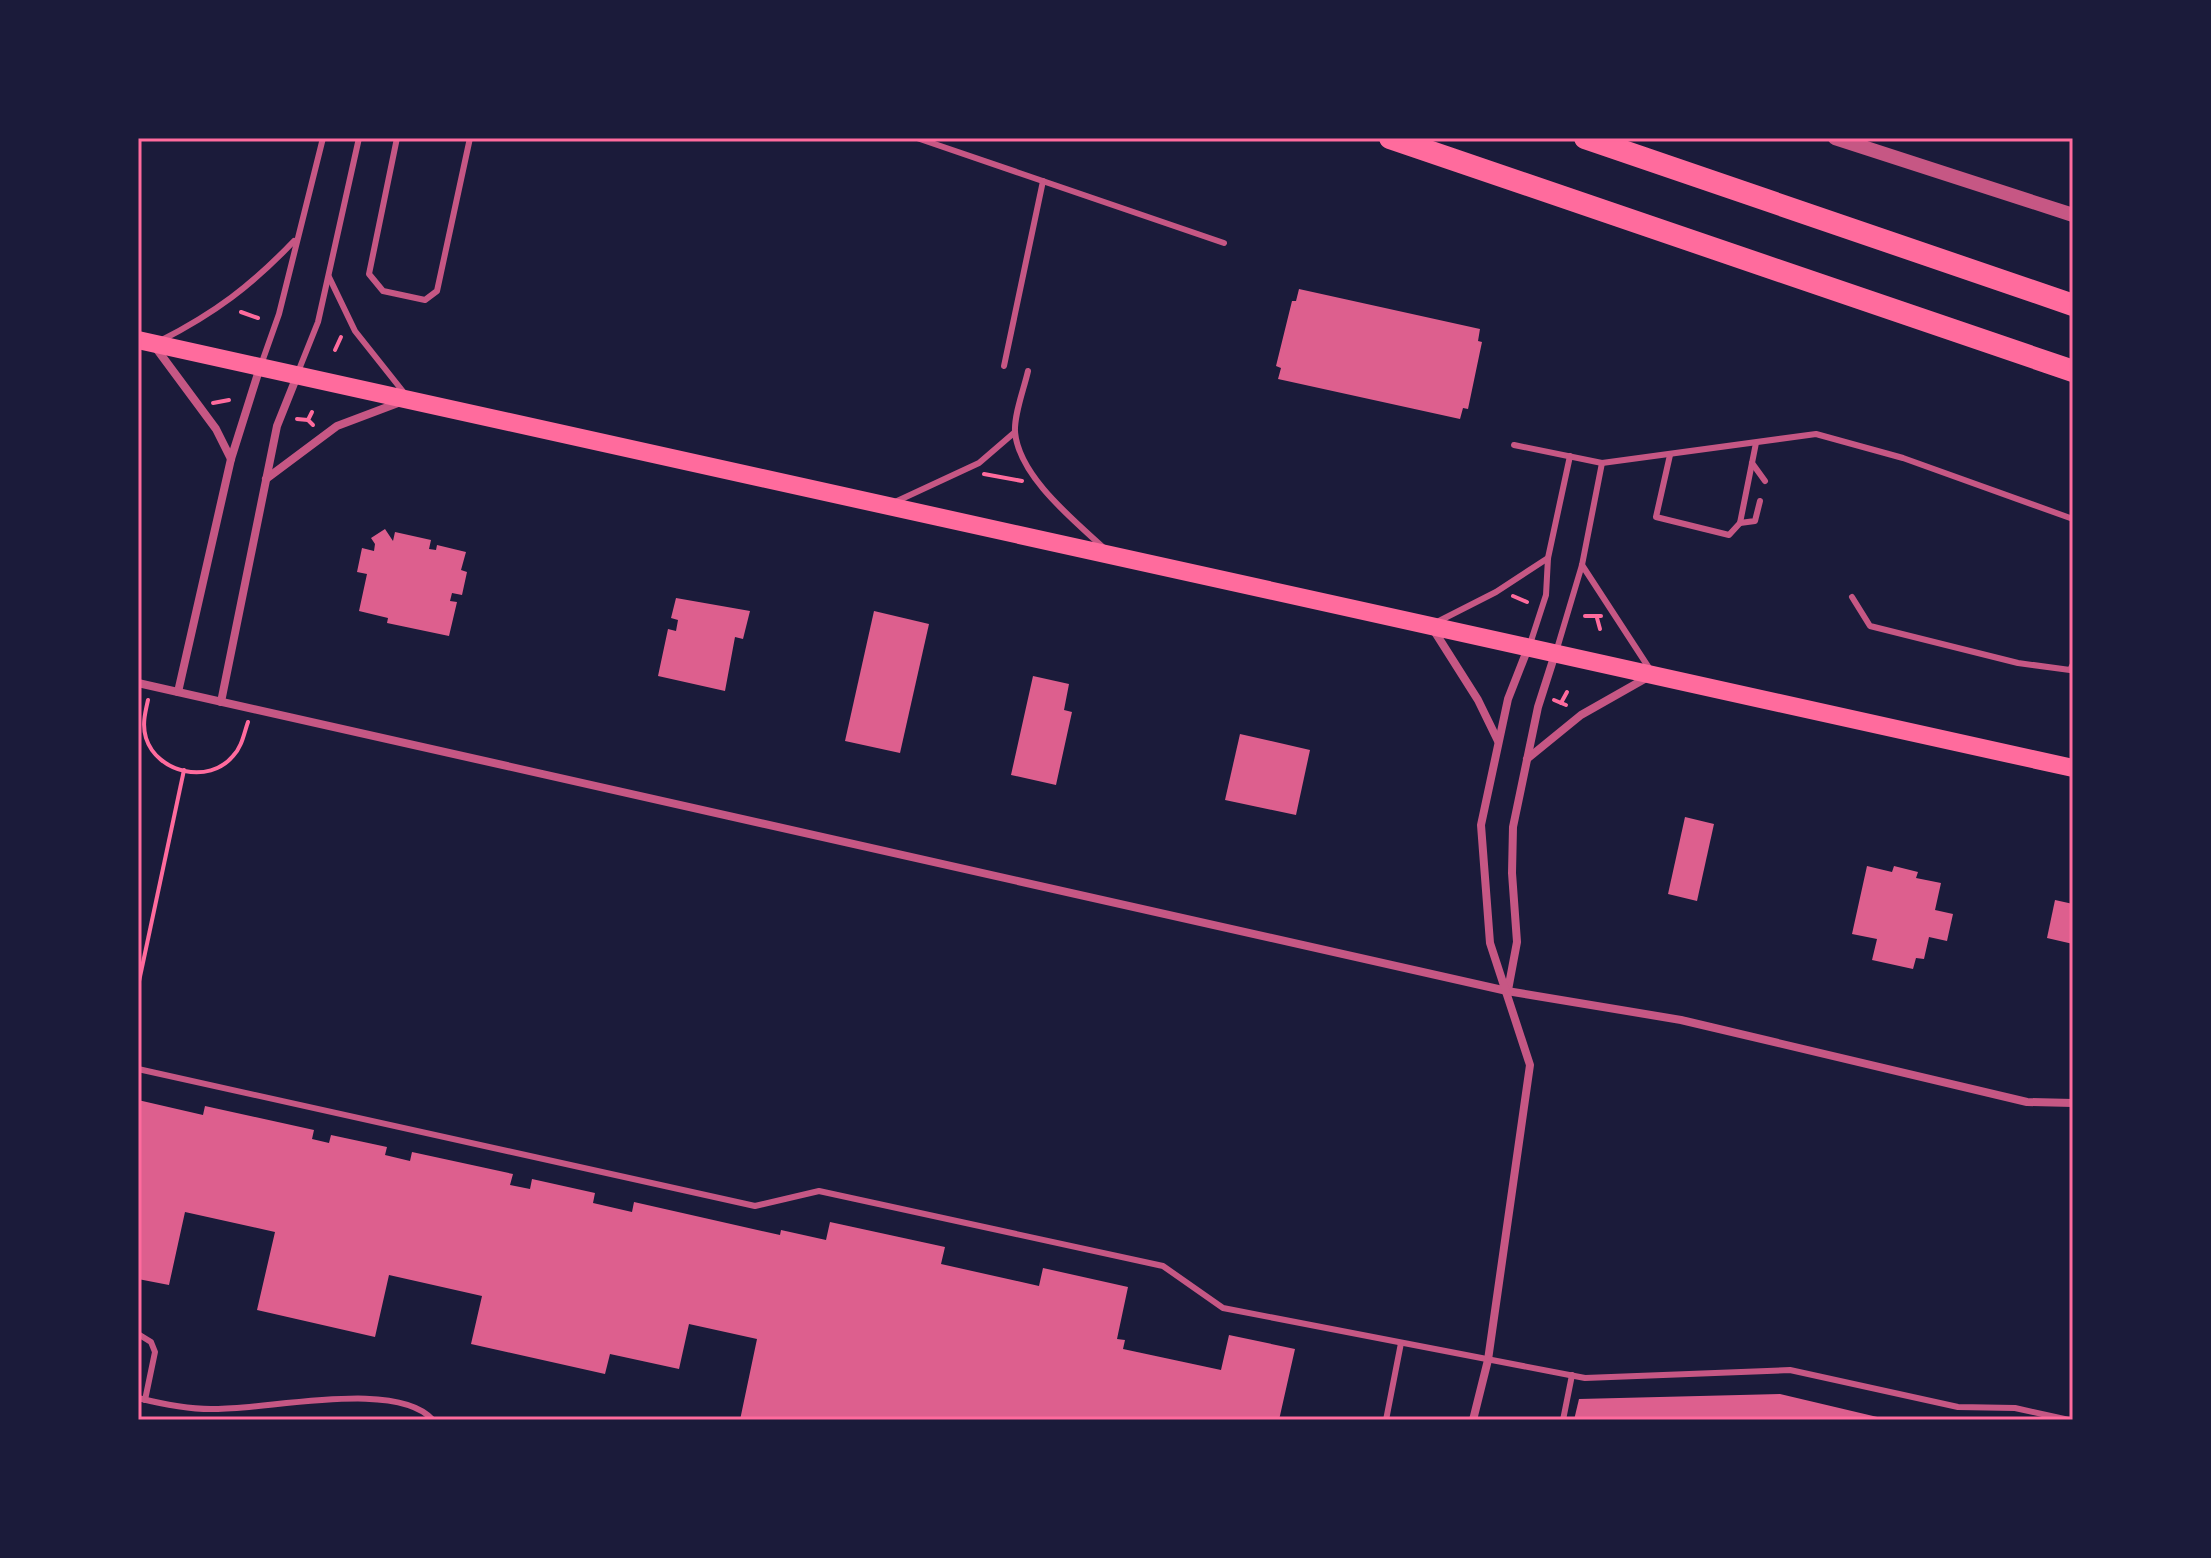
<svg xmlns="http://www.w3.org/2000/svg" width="2211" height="1558" viewBox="0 0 2211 1558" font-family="Figtree,sans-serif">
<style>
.building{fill:#dd5f8e}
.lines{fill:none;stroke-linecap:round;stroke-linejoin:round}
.path{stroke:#ff6b9d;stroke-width:4}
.service{stroke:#c65784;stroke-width:6}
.minor{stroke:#c65784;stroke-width:8}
.tertiary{stroke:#c65784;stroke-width:14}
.primary{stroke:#ff6b9d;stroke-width:18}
.motorway{stroke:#ff6b9d;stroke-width:22}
.neatline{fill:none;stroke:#ff6b9d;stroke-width:3}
</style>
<rect width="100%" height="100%" fill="#1b1b3a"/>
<g class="building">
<polygon points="1299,289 1480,329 1478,341 1482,342 1468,409 1463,408 1460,419 1278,379 1281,368 1276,366 1292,301 1296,301"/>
<polygon points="385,529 393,541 395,532 431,540 429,549 436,550 437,545 466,552 461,570 467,572 462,595 452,593 450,601 457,602 449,636 387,623 388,618 359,611 367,574 357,572 362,548 374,551 375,544 371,538"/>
<polygon points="676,598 750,611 743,639 735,637 725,691 658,676 668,629 676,631 678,620 671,618"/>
<polygon points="874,611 929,624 900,753 845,741"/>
<polygon points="1033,676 1069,684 1064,710 1072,712 1056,785 1011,775"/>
<polygon points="1240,734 1310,750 1296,815 1225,800"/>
<polygon points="1685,817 1714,824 1697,901 1668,894"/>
<polygon points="1867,866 1892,872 1894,866 1918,872 1916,878 1941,883 1935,910 1953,914 1947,941 1929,937 1924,959 1916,958 1913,969 1872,960 1877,939 1852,934"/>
<polygon points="2055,900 2073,904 2073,944 2047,938"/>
<polygon points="138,1100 203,1115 205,1106 314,1130 312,1139 329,1143 331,1135 387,1147 385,1155 410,1161 412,1152 513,1174 510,1185 530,1189 532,1179 595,1193 593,1203 632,1212 634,1202 780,1235 781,1230 826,1240 830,1222 945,1247 941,1264 1039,1286 1043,1268 1128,1287 1117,1339 1125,1340 1123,1349 1221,1370 1229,1335 1295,1349 1279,1420 740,1420 757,1339 689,1324 679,1369 610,1354 605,1374 471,1344 482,1296 389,1275 375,1337 257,1310 275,1232 185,1212 169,1285 138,1279"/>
<polygon points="1780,1394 1890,1420 1574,1420 1579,1399"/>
</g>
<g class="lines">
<g class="path">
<polyline points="241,312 258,318"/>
<polyline points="335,350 341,337"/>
<polyline points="213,403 229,400"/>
<polyline points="312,412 308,420 313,425"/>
<polyline points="297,419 308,420"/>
<polyline points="984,474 1022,481"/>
<polyline points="1513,596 1527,602"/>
<polyline points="1585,616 1601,616"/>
<polyline points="1597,618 1600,629"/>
<path d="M148,700C145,713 142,725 146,738C157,773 209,785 233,756C242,747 244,733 248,722"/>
<polyline points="1554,700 1566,705"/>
<polyline points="1561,703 1567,692"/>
<polyline points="138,986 184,770"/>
</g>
<g class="service">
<polyline points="397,138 369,274 383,291 425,300 437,291 470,138"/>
<polyline points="917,138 1224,243"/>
<polyline points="329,277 355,331 405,394"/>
<path d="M160,341C215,313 251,286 294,241"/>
<polyline points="262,362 279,314 323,138"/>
<polyline points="1004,366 1043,181"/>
<path d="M1028,371C1024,389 1014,414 1015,432C1019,477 1075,521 1105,549"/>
<polyline points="298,372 318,322 359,138"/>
<polyline points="1514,445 1602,463 1816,434 1903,458 2073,519"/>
<polyline points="1670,455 1656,517 1729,535 1740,523 1756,443"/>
<polyline points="1752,463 1765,481"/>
<polyline points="895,502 979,463 1015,432"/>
<polyline points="1740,523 1755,521 1760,501"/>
<polyline points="1582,565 1651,671"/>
<polyline points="1852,597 1870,626 2018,663 2070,670 2073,664"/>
<polyline points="1437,622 1496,592 1548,558"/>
<polyline points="1530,644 1546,595 1548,558 1570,456"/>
<polyline points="1556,652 1582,565 1602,463"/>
<polyline points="138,1069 755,1206 819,1191 1163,1266 1223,1308 1585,1378 1790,1370 1958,1407 2015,1408 2069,1420"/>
<polyline points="138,1334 151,1342 155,1352 145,1400"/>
<path d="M138,1398C162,1404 186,1409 211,1409C264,1411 396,1378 433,1420"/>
<polyline points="1386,1420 1401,1343"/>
<polyline points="1563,1420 1572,1375"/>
</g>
<g class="minor">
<polyline points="156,348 216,429 231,459"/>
<polyline points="266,479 337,426 398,403"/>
<polyline points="1433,629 1478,700 1498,741"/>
<polyline points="138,683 1507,991 1681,1020 2027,1102 2073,1103"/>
<polyline points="178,692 231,459 260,367"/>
<polyline points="221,702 277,426 297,376"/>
<polyline points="1527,759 1581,715 1648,677"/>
<polyline points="1508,990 1517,942 1512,873 1513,827 1538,707 1555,654"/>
<polyline points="1473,1420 1488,1360 1530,1065 1490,943 1481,825 1508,699 1528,648"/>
</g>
<polyline class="tertiary" points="1835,138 2073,215"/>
<polyline class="primary" points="138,340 2073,768"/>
<g class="motorway">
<polyline points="1390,138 2073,371"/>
<polyline points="1585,138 2073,305"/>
</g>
</g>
<rect width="2211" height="1558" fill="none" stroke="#1b1b3a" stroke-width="280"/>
<rect x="140" y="140" width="1931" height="1278" class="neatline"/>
</svg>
